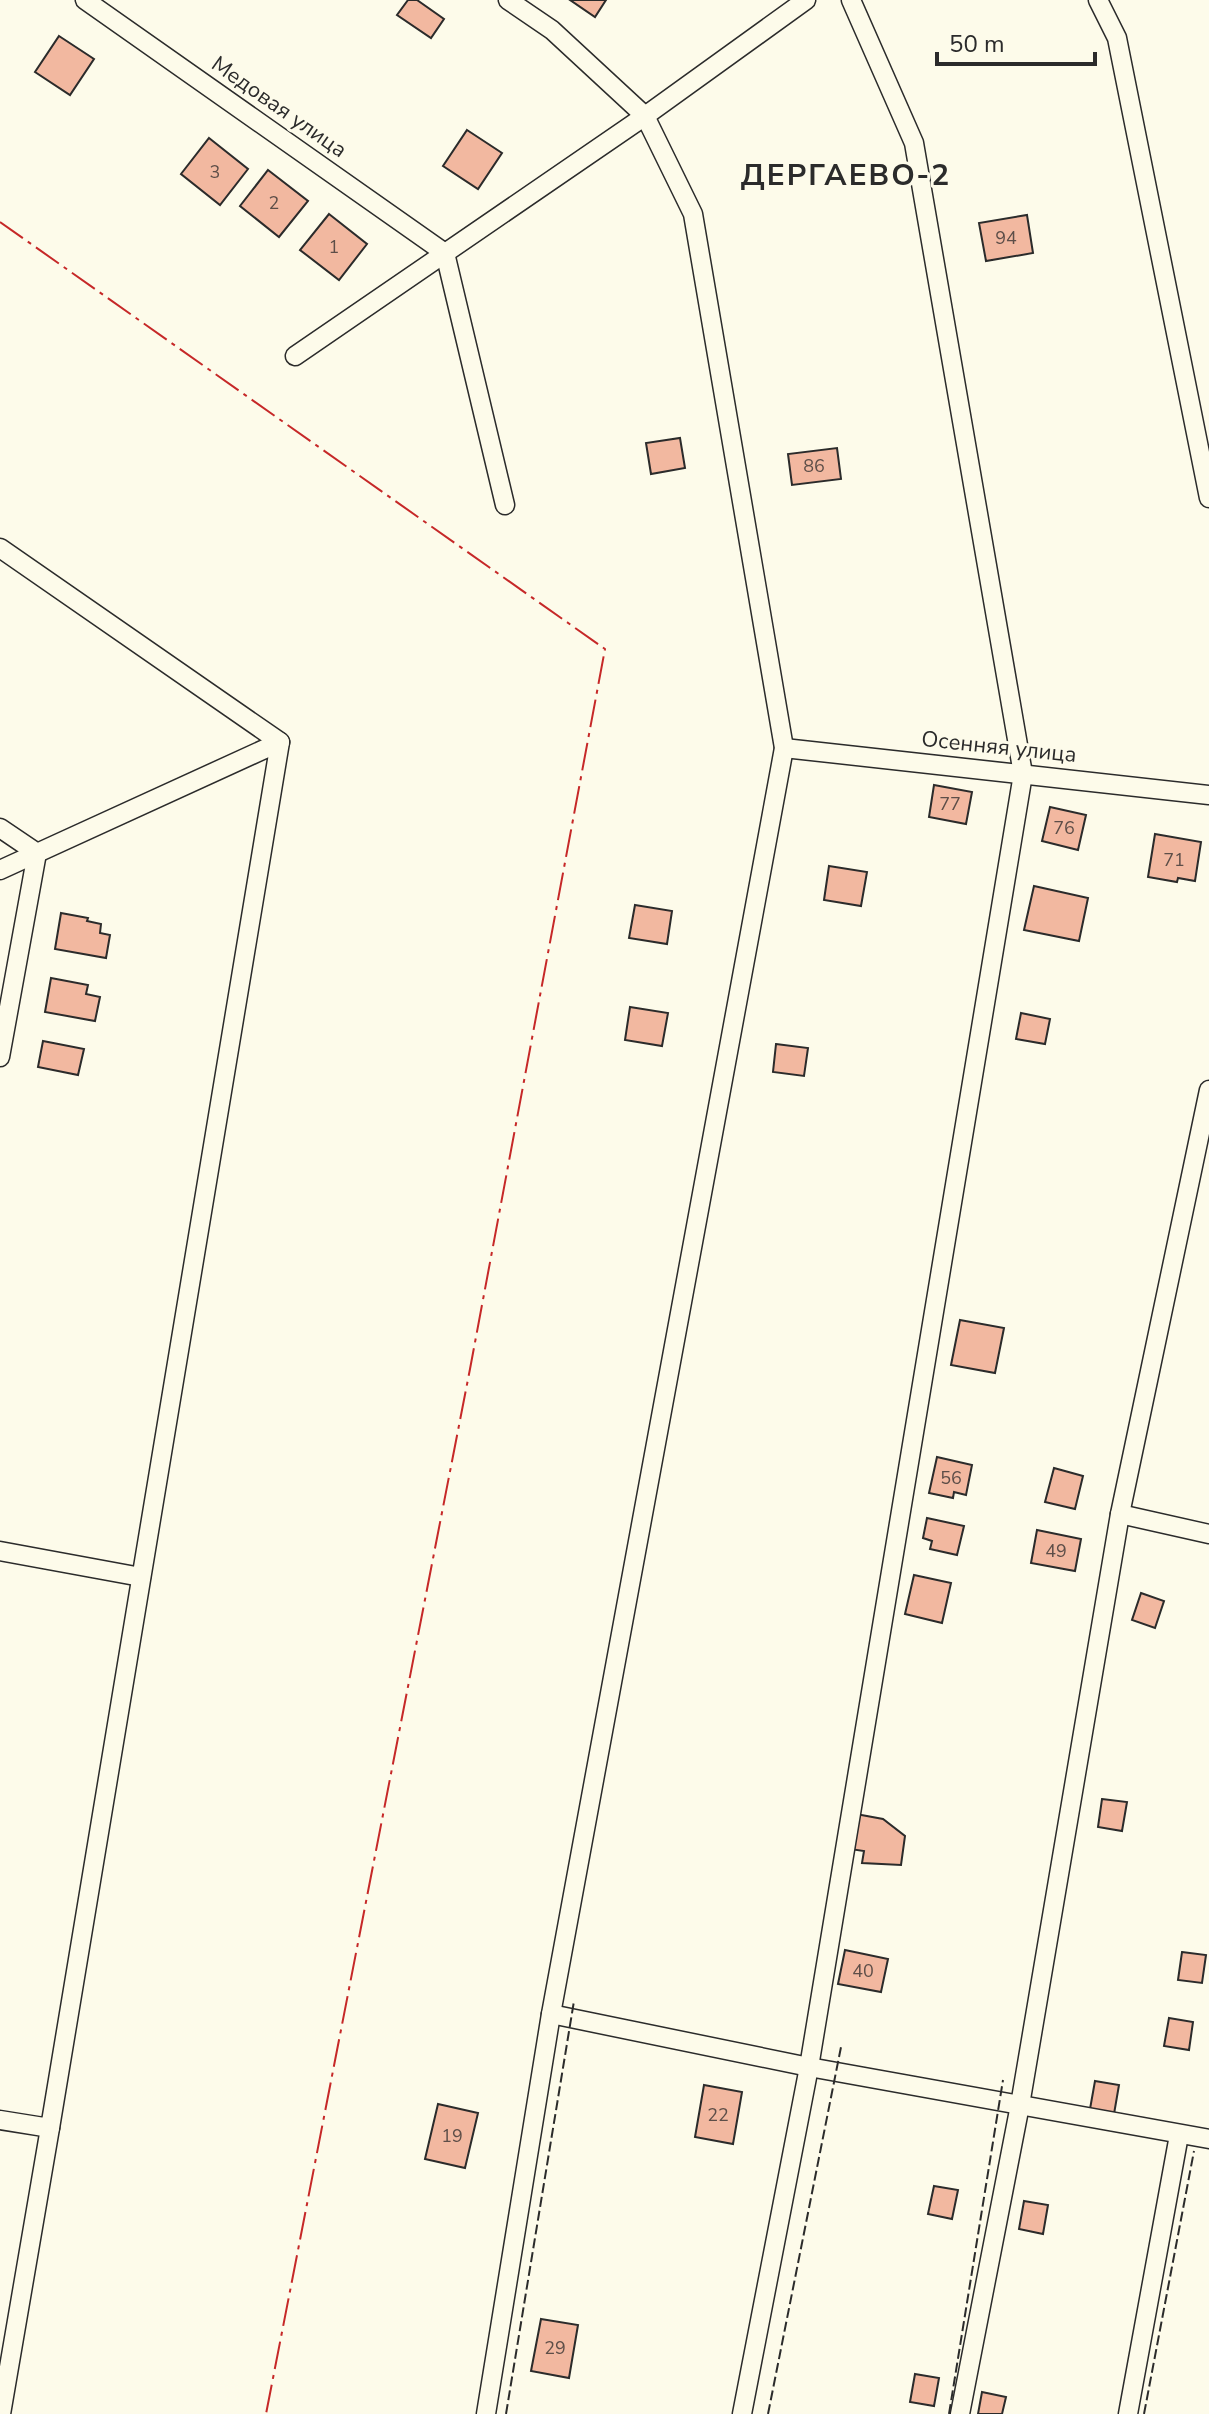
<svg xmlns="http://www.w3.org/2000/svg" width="1209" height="2414" viewBox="0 0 1209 2414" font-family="'Nunito Sans',sans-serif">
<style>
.building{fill:#f2b8a0;stroke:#2b2b2b;stroke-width:2}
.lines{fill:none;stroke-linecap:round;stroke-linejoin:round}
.minor-casing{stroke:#2b2b2b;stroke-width:21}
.minor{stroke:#fdfbea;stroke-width:18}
.fence{stroke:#2b2b2b;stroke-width:2;stroke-dasharray:10 4;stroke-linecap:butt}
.power{stroke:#c62828;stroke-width:2;stroke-dasharray:28 6 4 6;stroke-linecap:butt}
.labels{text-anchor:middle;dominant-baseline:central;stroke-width:6;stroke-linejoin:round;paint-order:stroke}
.number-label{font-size:18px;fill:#5d4e48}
.street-label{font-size:22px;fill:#2b2b2b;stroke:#fdfbea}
.district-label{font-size:30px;font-weight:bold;letter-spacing:2px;fill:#2b2b2b;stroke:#fdfbea}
</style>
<rect width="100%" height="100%" fill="#fdfbea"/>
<g class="building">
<polygon points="408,0 417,0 444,19 431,38 397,15"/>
<polygon points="570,0 606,0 595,17"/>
<polygon points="59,36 94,59 70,95 35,72"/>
<polygon points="467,130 502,153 478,189 443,166"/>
<polygon points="209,138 248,169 220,205 181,174"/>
<polygon points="268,170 308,201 279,237 240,206"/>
<polygon points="329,214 367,244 339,280 300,250"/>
<polygon points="1027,215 1033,253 986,261 979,223"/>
<polygon points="680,438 685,468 651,474 646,443"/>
<polygon points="837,448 841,479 792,485 788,454"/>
<polygon points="934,785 972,792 966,824 929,817"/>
<polygon points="1050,807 1086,815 1078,850 1042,841"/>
<polygon points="1155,834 1201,842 1195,881 1178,878 1177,882 1148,877"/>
<polygon points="829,866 867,872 861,906 824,900"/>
<polygon points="1034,886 1088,898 1079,941 1024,930"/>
<polygon points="635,905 672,911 667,944 629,938"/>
<polygon points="61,913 88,918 87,921 101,924 100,933 110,935 106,958 55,949"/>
<polygon points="51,978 88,985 86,994 100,997 95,1021 45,1012"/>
<polygon points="630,1007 668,1013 662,1046 625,1040"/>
<polygon points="1021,1013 1050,1019 1045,1044 1016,1039"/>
<polygon points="43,1041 84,1049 78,1075 38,1067"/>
<polygon points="776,1044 808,1048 804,1076 773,1072"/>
<polygon points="960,1320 1004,1328 995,1373 951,1365"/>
<polygon points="937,1457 972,1465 966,1495 954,1492 953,1498 929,1493"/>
<polygon points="1054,1468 1083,1476 1075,1509 1045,1502"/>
<polygon points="927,1518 964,1526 957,1555 930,1549 932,1541 923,1538"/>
<polygon points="1037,1530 1081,1539 1075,1571 1031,1563"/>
<polygon points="914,1575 951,1583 942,1623 905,1614"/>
<polygon points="1141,1593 1164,1601 1155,1628 1132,1620"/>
<polygon points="1102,1799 1127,1802 1122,1831 1098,1827"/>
<polygon points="856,1814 883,1819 905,1836 901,1865 862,1863 864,1851 850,1849"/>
<polygon points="845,1950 888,1959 881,1992 838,1984"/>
<polygon points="1182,1952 1206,1955 1202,1983 1178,1980"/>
<polygon points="1169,2018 1193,2022 1189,2050 1164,2046"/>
<polygon points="1095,2081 1119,2085 1114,2114 1090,2109"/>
<polygon points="704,2085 742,2092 733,2144 695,2137"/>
<polygon points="438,2104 478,2113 465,2168 425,2159"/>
<polygon points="934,2186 958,2190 952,2219 928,2214"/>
<polygon points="1024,2201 1048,2205 1043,2234 1019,2229"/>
<polygon points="541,2319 578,2325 569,2378 531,2371"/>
<polygon points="915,2374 939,2378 934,2406 910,2402"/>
<polygon points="982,2392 1006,2397 1002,2414 978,2414"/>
</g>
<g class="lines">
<g class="minor-casing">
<g id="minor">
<polyline points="85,0 445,253 505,505"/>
<polyline points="1098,0 1117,38 1209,498"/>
<polyline points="295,356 645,116 806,0"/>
<polyline points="0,548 280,742"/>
<polyline points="784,748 1209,795"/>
<polyline points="0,828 37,853 0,1057"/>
<polyline points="0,870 280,742 50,2128 0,2120"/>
<polyline points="1120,1514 1209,1534"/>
<polyline points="0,1551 141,1577"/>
<polyline points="551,2014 809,2067 1209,2139"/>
<polyline points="1,2414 50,2128"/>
<polyline points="486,2414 551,2014 784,748 693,214 645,116 552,30 508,0"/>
<polyline points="742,2414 809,2067 1023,774 914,143 851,0"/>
<polyline points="960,2414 1020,2105 1120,1514 1209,1090"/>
<polyline points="1128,2414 1179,2135"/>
</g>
</g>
<use href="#minor" class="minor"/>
<g class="fence">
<polyline points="506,2414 574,2001"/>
<polyline points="768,2414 841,2047"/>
<polyline points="949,2414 1003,2080"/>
<polyline points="1144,2414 1194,2151"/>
</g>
<polyline class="power" points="0,222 605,649 470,1369 266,2414"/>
</g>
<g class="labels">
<g class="number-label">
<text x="215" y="172">3</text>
<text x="274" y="203">2</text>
<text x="1006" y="238">94</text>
<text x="334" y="247">1</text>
<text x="814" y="466">86</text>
<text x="950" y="804">77</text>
<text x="1064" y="828">76</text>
<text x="1174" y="860">71</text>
<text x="951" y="1478">56</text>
<text x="1056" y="1551">49</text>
<text x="863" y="1971">40</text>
<text x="718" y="2115">22</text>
<text x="452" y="2136">19</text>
<text x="555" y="2348">29</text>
</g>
<g class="street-label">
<text transform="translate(279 107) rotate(35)">Медовая улица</text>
<text transform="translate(999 747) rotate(6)">Осенняя улица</text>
</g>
<g class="district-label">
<text x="846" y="175">ДЕРГАЕВО-2</text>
</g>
</g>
<path d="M937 52v12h158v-12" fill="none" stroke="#2b2b2b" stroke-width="4"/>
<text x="949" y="52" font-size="24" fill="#2b2b2b" stroke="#fdfbea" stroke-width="6" paint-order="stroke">50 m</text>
</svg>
